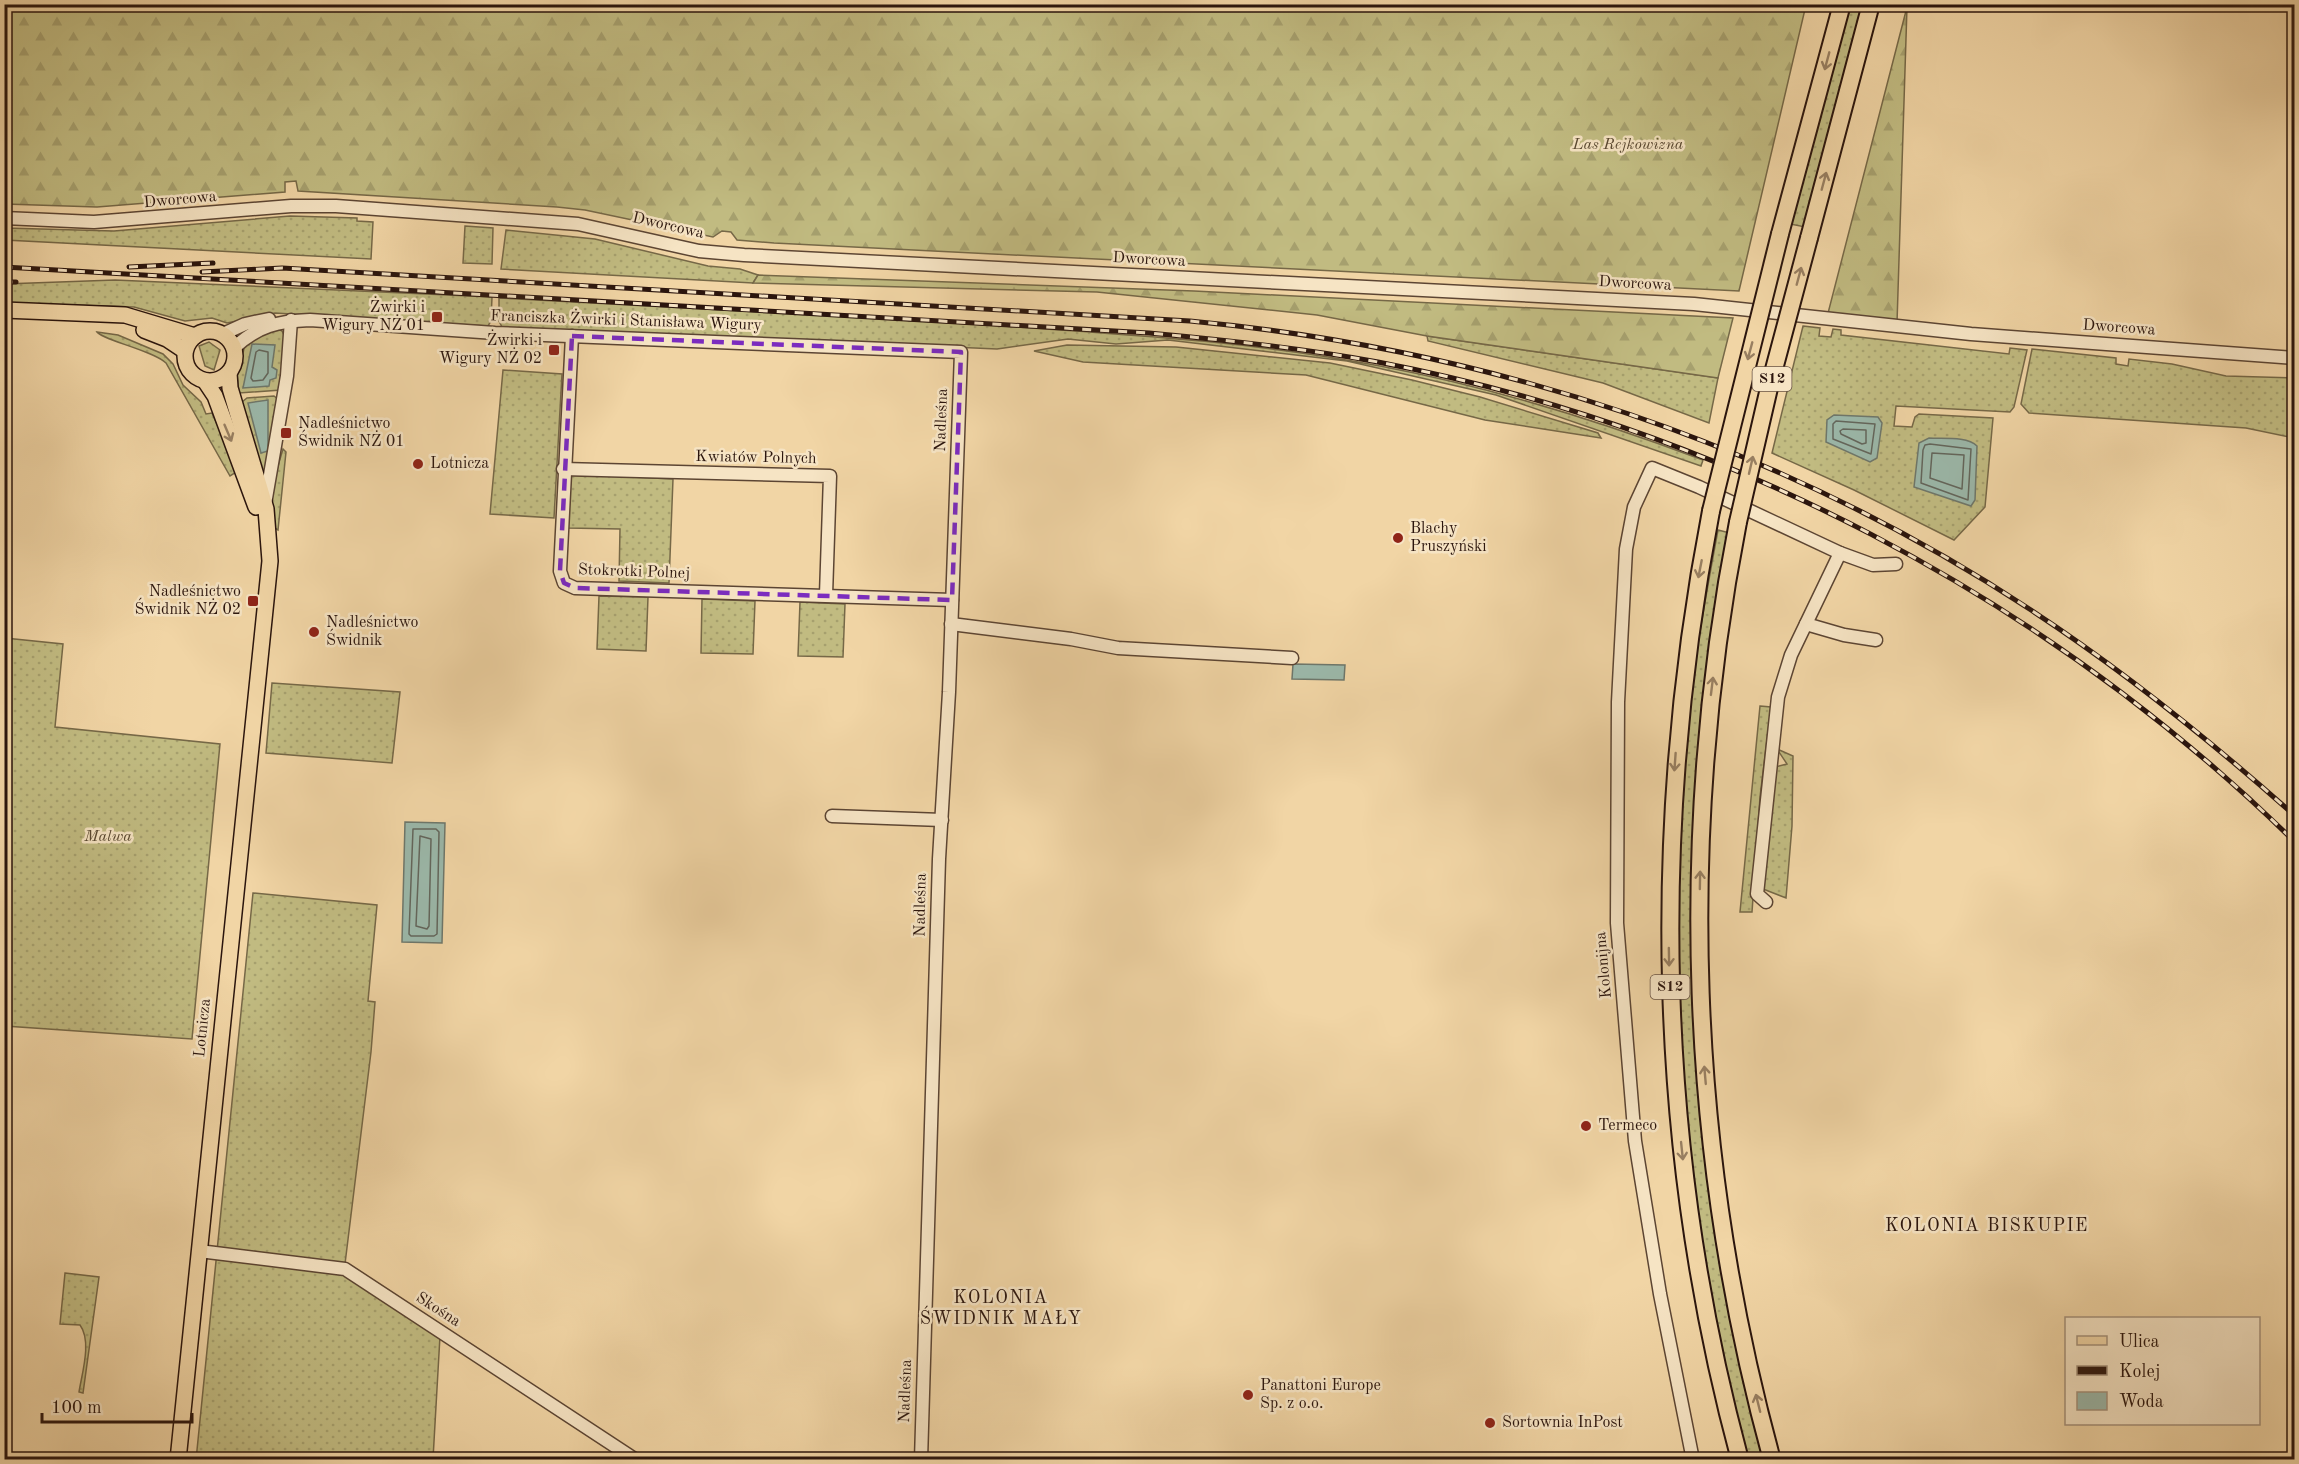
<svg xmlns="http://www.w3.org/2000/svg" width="2299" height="1464" viewBox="0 0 2299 1464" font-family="'Old Standard TT',serif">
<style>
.grass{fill:url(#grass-dots);stroke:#766847;stroke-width:1.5}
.forest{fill:url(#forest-firs);stroke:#766847;stroke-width:1.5}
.water{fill:#9bb8aa;stroke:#6e776b;stroke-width:1.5}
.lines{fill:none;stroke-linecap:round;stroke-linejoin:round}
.shore{stroke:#63665c;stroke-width:1.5}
.minor-casing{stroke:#5c4533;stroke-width:15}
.major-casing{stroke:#2b150d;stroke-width:18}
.highway-casing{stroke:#2b150d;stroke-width:20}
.minor{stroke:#f6e4c4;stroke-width:12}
.major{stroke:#f1d5a5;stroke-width:15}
.highway{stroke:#f1d5a5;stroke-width:16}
.rail-casing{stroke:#2b150d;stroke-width:5}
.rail{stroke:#f6e4c4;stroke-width:3;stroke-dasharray:9;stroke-linecap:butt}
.highway-bridge-casing{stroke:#2b150d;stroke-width:20;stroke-linecap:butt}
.highway-bridge{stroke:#f1d5a5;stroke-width:16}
.oneway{stroke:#987f61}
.marked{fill:none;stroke:#7b2cbf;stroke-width:4.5;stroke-dasharray:12 8;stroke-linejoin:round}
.poi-dot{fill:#8f2418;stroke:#f6e4c4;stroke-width:2}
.labels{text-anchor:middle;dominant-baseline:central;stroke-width:5;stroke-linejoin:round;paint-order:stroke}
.shield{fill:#f6e4c4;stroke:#685344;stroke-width:1.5}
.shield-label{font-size:15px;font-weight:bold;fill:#2b150d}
.park-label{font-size:16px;font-style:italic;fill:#584730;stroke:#f6e4c4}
.street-label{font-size:16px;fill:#2b150d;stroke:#f6e4c4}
.poi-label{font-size:16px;fill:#2b150d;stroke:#f6e4c4;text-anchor:start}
.neighbourhood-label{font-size:18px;letter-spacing:1.5px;fill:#2b150d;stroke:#f6e4c4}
</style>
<defs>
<pattern id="grass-dots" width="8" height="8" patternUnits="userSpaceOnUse" patternTransform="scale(1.5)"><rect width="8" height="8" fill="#c1bb81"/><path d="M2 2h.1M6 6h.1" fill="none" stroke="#a6a06e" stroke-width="1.8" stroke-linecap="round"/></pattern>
<pattern id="forest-firs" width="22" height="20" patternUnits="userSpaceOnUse" patternTransform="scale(1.5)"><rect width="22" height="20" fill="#c1bb81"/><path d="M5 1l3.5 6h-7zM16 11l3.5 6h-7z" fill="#a6a06e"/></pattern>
</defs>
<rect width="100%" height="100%" fill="#f1d5a5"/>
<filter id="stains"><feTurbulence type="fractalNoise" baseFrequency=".00333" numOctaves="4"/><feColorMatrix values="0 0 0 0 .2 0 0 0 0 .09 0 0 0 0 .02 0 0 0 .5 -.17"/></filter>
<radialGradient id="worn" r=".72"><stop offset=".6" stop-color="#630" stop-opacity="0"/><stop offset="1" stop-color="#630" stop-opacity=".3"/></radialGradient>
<g class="grass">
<polygon points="1848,5 1865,5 1805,227 1790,224"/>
<polygon points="290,216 357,218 357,221 373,222 371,259 5,240 5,228 114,231"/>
<polygon points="465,226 493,228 492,264 463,263"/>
<polygon points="506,230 595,239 708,266 740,269 758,275 753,283 501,269"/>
<polygon points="115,280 492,297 491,321 488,326 275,313 227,323 212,318 185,321 134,307 5,303 4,284"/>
<path d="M499,298C662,307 826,315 989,325C1120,334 1251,341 1380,366C1491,387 1597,420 1703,460L1701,466L1496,395L1347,361L1168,340L1116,344L1068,339L997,349L502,327L499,321Z"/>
<polygon points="1803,326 1820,328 1819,336 1831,337 1833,329 1841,330 1841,335 2009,354 2010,348 2027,350 2014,407 2010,412 1896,406 1894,426 1912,427 1915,417 1919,414 1993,418 1985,507 1954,540 1854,490 1772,453"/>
<polygon points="275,327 282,331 286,339 281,390 239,393 237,374 245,345"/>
<path d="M97,332L118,335L163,354L173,364L183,385L201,402L206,414L212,413L238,471L230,476L166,363C152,350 102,340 97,332Z"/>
<polygon points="1427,336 1718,378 1709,423 1603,383 1428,341"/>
<polygon points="209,342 220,350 214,370 205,366 199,346"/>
<polygon points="1067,345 1176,347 1330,363 1412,380 1480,397 1598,433 1601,438 1485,420 1306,375 1083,362 1034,351"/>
<polygon points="2032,349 2116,358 2116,364 2128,366 2129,359 2172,364 2226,376 2294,378 2294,438 2246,428 2029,413 2021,404"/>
<polygon points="503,370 562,374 554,518 490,514"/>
<polygon points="274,396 279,400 266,487 242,402 247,398"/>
<path d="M283,449L286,452L278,530L273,527C268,500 275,475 283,449Z"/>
<polygon points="570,474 673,479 669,583 619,581 620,529 568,528"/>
<path d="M1718,530L1730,533L1709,660L1703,1125L1766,1459H1747C1696,1256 1668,1048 1677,838C1681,735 1699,632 1718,530Z"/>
<polygon points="599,596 648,597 646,651 597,649"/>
<polygon points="702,599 755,601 753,654 701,653"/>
<polygon points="800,602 845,604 843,657 798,656"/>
<polygon points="5,638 63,644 55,727 220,744 192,1039 5,1026"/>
<polygon points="272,683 400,692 392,763 266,753"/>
<polygon points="1760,706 1771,707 1760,797 1752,912 1740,912"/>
<polygon points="1777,749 1793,756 1792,826 1786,898 1763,889 1775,767 1787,764"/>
<polygon points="253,893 377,905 368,1001 375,1002 371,1052 344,1272 440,1336 433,1459 196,1460"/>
<path d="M65,1273L99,1277L83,1393L79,1392C82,1373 92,1341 80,1325L60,1324Z"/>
</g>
<g class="forest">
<polygon points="5,4 1806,4 1806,5 1739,291 774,243 737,240 731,232 722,231 713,237 585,210 557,207 298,191 296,181 285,182 285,192 97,207 5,204"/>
<polygon points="1907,7 1897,323 1827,317"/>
<polygon points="758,275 1194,291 1733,318 1718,378 1427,336 1317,315 1097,292 753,283"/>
</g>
<g class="water">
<polygon points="252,344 275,345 272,367 277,370 276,378 270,380 269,386 243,388"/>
<polygon points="268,400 268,451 261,453 248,403"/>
<polygon points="1834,415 1878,417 1882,423 1877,458 1870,462 1826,442 1827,420"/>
<path d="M1929,438C1943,439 1967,436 1977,446L1975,500L1971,506L1914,487L1919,443Z"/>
<polygon points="1293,664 1345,665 1344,680 1292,679"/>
<polygon points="405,822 445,823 442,943 402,942"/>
</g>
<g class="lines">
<g class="shore">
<polygon points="259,350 268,352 268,373 263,380 253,381 251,378 256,352"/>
<polygon points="1836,421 1875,424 1871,454 1833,439 1833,424"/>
<polygon points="1843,429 1866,430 1866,443 1862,444 1841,434 1840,431"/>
<polygon points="1930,444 1971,449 1968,500 1921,483 1923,450 1925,445"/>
<polygon points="1932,453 1964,455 1962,489 1930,478"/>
<polygon points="413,829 436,829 439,832 437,934 434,936 411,936 409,934"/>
<polygon points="420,836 431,839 429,926 427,929 416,926"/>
</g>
<g class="minor-casing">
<g id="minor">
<polyline points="4,218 94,222 291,206 336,206 578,224 699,251 744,255 1694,304 1971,334 2294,358"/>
<polyline points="223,334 245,324 269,319"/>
<polyline points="572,336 560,571 564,583 575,588 952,600"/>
<path d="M234,348C257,326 279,321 310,320L495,333L961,352L949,692L939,859L921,1460"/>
<polyline points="563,469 830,476 826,595"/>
<polyline points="265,504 287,376 291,320"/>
<polyline points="1840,553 1873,565 1896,564"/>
<polyline points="951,624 1071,639 1118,648 1292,658"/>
<polyline points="1806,624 1844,635 1876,640"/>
<polyline points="832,816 942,820"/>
<polyline points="199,1251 345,1269 636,1460"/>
<polyline points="1693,1460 1660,1294 1635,1141 1617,923 1618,702 1626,549 1634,507 1652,468 1699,487 1840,553 1791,655 1778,697 1757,894 1766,902"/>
</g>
</g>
<g class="major-casing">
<g id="major">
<polyline points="4,310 125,315 195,336"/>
<polyline points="144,330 167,339 185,351"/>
<circle cx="210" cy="356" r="25"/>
<polyline points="205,381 215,396 256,507"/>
<polyline points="178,1460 270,561 266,509 230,388 229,373"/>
</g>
</g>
<g class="highway-casing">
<g id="highway">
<polyline points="1780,234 1842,4"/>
<polyline points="1809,238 1871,4"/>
<path d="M1711,511C1650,826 1656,1149 1740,1460"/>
<path d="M1738,522C1677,833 1688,1154 1772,1460"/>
</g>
</g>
<use href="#minor" class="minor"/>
<use href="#major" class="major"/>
<use href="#highway" class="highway"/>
<g class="rail-casing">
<g id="rail">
<path d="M4,267L1149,333C1226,340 1302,348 1378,362C1722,428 2044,596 2294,841"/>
<polyline points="129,267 213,263"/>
<path d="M202,272L282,268L1190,321C1489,349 1779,444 2031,610C2124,671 2211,741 2294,815"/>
<polyline points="4,282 16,282"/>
</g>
</g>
<use href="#rail" class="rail"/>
<g class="highway-bridge-casing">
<g id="highway-bridge">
<polyline points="1711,511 1780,234"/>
<polyline points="1738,522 1769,388 1809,238"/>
</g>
</g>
<use href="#highway-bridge" class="highway-bridge"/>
</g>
<defs><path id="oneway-shaft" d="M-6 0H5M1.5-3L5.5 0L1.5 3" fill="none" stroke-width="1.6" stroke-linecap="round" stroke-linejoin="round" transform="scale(1.5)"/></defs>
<g class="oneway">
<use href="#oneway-shaft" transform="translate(1827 61) rotate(105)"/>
<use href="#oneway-shaft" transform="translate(1824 181) rotate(-75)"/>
<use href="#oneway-shaft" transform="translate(1799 276) rotate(-75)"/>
<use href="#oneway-shaft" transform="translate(1750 351) rotate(105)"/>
<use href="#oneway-shaft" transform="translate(228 433) rotate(67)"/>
<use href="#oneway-shaft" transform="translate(1751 465) rotate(-77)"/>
<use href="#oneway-shaft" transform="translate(1700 569) rotate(101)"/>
<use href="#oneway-shaft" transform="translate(1712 686) rotate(-83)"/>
<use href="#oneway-shaft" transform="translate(1675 762) rotate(94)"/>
<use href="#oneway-shaft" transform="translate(1700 880) rotate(-89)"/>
<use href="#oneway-shaft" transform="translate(1669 957) rotate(89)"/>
<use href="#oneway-shaft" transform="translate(1705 1075) rotate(-95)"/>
<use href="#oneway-shaft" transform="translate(1682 1151) rotate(84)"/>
<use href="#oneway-shaft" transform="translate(1758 1403) rotate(-104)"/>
</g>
<path class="marked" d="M572,336L961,352L952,600L575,588L564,583L560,571Z"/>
<g class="poi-dot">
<rect x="431" y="311" width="12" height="12" rx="3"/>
<rect x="548" y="344" width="12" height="12" rx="3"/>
<rect x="280" y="427" width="12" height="12" rx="3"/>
<circle cx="418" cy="464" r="6"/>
<circle cx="1398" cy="538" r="6"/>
<rect x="247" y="595" width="12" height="12" rx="3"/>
<circle cx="314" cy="632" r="6"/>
<circle cx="1586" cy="1126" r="6"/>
<circle cx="1248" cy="1395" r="6"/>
<circle cx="1490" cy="1423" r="6"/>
</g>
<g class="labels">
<g class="shield">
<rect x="1752.5" y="367" width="39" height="24" rx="4.5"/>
<rect x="1650.5" y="975" width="39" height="24" rx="4.5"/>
</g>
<g class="shield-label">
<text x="1772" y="379">S12</text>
<text x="1670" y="987">S12</text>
</g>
<g class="park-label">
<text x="1628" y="145">Las Rejkowizna</text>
<text x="108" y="837">Malwa</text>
</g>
<g class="street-label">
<text transform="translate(180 200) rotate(-5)">Dworcowa</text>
<text transform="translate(668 226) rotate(13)">Dworcowa</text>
<text transform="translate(1149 260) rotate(3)">Dworcowa</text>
<text transform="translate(1635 284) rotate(3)">Dworcowa</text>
<text transform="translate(626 321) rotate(2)">Franciszka Żwirki i Stanisława Wigury</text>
<text transform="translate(2119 328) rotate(4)">Dworcowa</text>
<text transform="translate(942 420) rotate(-88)">Nadleśna</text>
<text transform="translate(756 458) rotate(1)">Kwiatów Polnych</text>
<text transform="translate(634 572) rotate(2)">Stokrotki Polnej</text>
<text transform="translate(921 905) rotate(-89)">Nadleśna</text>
<text transform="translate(1604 965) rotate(-95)">Kolonijna</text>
<text transform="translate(203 1028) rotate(-84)">Lotnicza</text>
<text transform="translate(438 1310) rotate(33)">Skośna</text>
<text transform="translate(906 1391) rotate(-88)">Nadleśna</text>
</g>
<g class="poi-label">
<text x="425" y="308" text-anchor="end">Żwirki i<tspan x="425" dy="18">Wigury NŻ 01</tspan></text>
<text x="542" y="341" text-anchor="end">Żwirki i<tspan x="542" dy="18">Wigury NŻ 02</tspan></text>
<text x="298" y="424">Nadleśnictwo<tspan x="298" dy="18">Świdnik NŻ 01</tspan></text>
<text x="430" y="464">Lotnicza</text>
<text x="1410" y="529">Blachy<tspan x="1410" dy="18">Pruszyński</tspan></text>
<text x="241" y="592" text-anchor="end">Nadleśnictwo<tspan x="241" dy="18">Świdnik NŻ 02</tspan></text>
<text x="326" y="623">Nadleśnictwo<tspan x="326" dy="18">Świdnik</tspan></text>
<text x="1598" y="1126">Termeco</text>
<text x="1260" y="1386">Panattoni Europe<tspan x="1260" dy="18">Sp. z o.o.</tspan></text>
<text x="1502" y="1423">Sortownia InPost</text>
</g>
<g class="neighbourhood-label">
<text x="1987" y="1226">KOLONIA BISKUPIE</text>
<text x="1001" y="1298">KOLONIA<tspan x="1001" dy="21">ŚWIDNIK MAŁY</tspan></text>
</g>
</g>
<rect width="2299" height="1464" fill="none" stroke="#f1d5a5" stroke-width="24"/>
<rect x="6" y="6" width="2287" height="1452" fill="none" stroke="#2b150d" stroke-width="3"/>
<rect x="12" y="12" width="2275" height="1440" fill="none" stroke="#2b150d" stroke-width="1.5"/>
<rect x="2065" y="1317" width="195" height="108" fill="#f6e4c4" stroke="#a5917b" stroke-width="1.5"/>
<rect x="2077" y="1336" width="30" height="9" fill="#f1d5a5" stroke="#a5917b" stroke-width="1.5"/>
<text x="2119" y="1347" font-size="18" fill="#2b150d">Ulica</text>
<rect x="2077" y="1366" width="30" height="9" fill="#2b150d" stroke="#a5917b" stroke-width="1.5"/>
<text x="2119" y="1377" font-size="18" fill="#2b150d">Kolej</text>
<rect x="2077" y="1392" width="30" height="18" fill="#9bb8aa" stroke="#a5917b" stroke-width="1.5"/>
<text x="2119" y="1407" font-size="18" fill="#2b150d">Woda</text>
<path d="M42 1413v9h150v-9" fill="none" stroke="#2b150d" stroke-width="3"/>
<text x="51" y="1413" font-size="18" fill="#2b150d" stroke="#f6e4c4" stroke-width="4.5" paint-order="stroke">100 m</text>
<rect width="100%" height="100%" filter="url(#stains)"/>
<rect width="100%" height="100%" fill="url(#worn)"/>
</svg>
